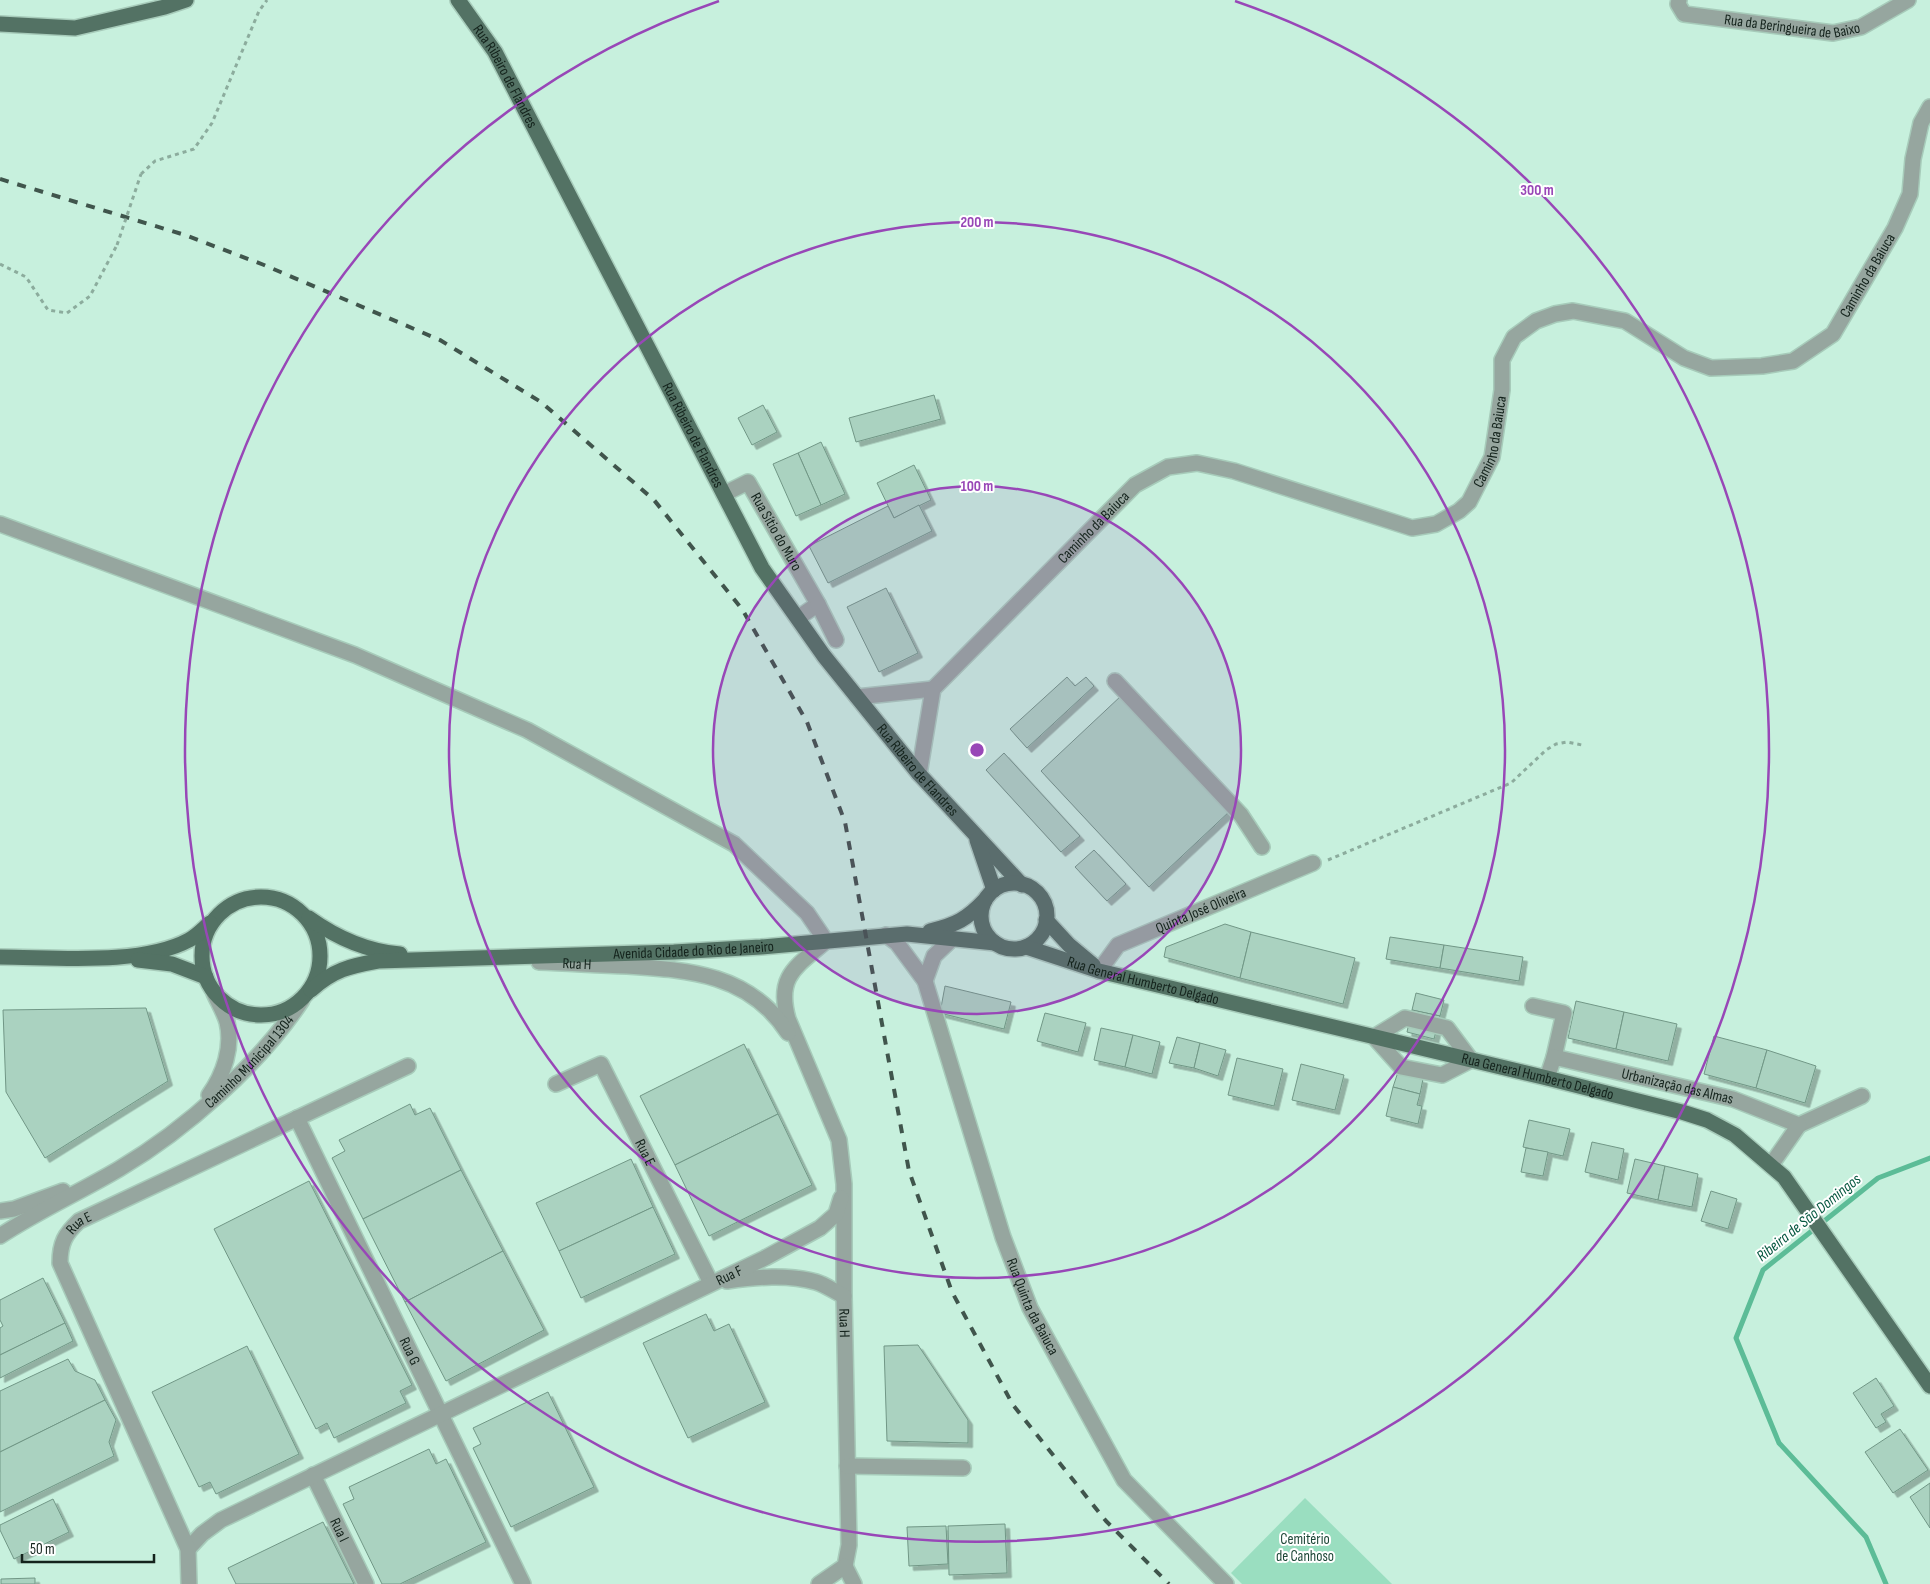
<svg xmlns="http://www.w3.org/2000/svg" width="1930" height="1584" viewBox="0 0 1930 1584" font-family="'Sofia Sans Condensed',sans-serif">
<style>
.green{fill:#9adec0}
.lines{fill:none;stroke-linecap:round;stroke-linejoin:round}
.stream{stroke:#5cbc97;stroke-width:5}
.building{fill:#aad2c0;stroke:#719786;filter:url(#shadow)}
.minor-casing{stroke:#a7cbba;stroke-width:18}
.major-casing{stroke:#a7cbba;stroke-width:18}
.path{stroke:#8cac9d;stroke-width:3;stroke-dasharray:4 4;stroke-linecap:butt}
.minor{stroke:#96a69f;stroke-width:15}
.major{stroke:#537264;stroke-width:15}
.rail{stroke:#40554c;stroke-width:4;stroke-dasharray:9 9;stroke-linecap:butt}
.path-bridge{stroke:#8cac9d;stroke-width:3;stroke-dasharray:4 4;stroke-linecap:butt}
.ring{fill:none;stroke:#9847b7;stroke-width:2.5}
.labels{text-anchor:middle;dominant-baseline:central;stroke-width:4;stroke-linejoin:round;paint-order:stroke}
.street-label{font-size:15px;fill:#14231c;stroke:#fff}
.park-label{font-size:15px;fill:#1d4737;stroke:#fff}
.water-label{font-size:16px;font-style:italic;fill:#04563e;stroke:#fff}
.centre{fill:#9847b7;stroke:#fff;stroke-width:2.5}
.ring-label{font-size:15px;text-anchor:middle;font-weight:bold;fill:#9847b7;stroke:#fff;stroke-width:4;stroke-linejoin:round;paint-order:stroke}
</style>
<defs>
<filter id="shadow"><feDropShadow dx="4.5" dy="4.5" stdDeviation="0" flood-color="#0004"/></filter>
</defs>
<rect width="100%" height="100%" fill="#c7f0dd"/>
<polygon class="green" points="1305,1498 1392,1584 1242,1584 1231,1573"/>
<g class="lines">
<polyline class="stream" points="1886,1584 1866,1537 1779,1443 1736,1338 1763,1270 1878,1178 1930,1158"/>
</g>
<g class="building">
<polygon points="934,395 941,419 856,442 849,418"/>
<polygon points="763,405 777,432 752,445 738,418"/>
<polygon points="821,442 845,494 821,505 798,453"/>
<polygon points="798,453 821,505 796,516 773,464"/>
<polygon points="914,465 931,500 894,518 877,483"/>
<polygon points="919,505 932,531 828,583 809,546 888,506 894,518"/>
<polygon points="886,588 918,653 879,672 847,607"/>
<polygon points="1067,677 1075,686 1086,677 1094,686 1027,748 1010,729"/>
<polygon points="1122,695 1231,810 1149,887 1041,771"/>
<polygon points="1004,753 1080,836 1061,852 986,770"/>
<polygon points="1094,850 1126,884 1107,901 1075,867"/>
<polygon points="1225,924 1251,932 1240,978 1164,957 1166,947"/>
<polygon points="1251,932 1355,958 1343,1004 1240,978"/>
<polygon points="1390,937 1444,945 1440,968 1386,959"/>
<polygon points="1444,945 1523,957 1519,981 1440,968"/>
<polygon points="945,986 1011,1002 1004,1029 940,1013"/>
<polygon points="1416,993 1444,1000 1440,1016 1412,1010"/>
<polygon points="1576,1001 1624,1012 1616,1049 1568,1038"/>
<polygon points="146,1008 168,1081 45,1158 6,1092 3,1010"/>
<polygon points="1412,1010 1440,1016 1434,1039 1407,1032"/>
<polygon points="1624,1012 1677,1024 1668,1061 1616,1049"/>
<polygon points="1045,1013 1086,1023 1078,1052 1037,1041"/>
<polygon points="1101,1028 1133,1035 1125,1067 1094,1060"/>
<polygon points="1133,1035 1160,1042 1152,1074 1125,1067"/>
<polygon points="1714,1036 1767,1050 1756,1088 1704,1074"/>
<polygon points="1177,1037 1200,1043 1194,1068 1169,1063"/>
<polygon points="1200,1043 1226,1050 1218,1076 1194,1068"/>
<polygon points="744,1044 778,1114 675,1165 640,1096"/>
<polygon points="1767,1050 1816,1066 1805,1103 1756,1088"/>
<polygon points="1237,1058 1283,1069 1274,1106 1228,1095"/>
<polygon points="1301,1064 1344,1075 1335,1110 1292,1100"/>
<polygon points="1398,1072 1423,1079 1420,1094 1393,1087"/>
<polygon points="1393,1087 1420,1094 1417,1105 1422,1106 1418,1124 1386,1116"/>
<polygon points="410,1104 415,1115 430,1108 461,1170 363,1219 332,1158 345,1151 339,1140"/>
<polygon points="778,1114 812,1185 709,1236 675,1165"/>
<polygon points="1529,1120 1570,1129 1563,1156 1523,1147"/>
<polygon points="1592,1142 1624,1149 1618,1180 1585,1172"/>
<polygon points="1526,1148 1548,1152 1543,1176 1521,1172"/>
<polygon points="631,1159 653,1207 559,1251 536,1203"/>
<polygon points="1635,1159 1665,1166 1658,1200 1627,1193"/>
<polygon points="1665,1166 1698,1174 1692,1207 1658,1200"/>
<polygon points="461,1170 503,1251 405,1302 363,1219"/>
<polygon points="309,1181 412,1385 400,1391 406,1403 334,1438 327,1423 316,1429 214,1229"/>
<polygon points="1711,1191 1737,1199 1728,1229 1701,1221"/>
<polygon points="653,1207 675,1254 581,1298 559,1251"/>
<polygon points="503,1251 544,1330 446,1381 405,1302"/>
<polygon points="43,1278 65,1323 0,1355 0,1328 3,1326 0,1320 0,1300"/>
<polygon points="706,1314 714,1331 729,1324 765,1402 688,1438 643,1343"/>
<polygon points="65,1323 73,1341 0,1378 0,1355"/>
<polygon points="918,1345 968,1420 968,1443 887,1441 884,1346"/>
<polygon points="247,1346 299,1454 216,1494 210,1482 199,1487 152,1392"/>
<polygon points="68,1359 75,1371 95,1380 105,1400 0,1452 0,1391"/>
<polygon points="1876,1378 1894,1406 1881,1414 1886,1422 1876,1428 1853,1393"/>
<polygon points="548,1392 594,1487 511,1527 473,1448 481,1444 473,1428"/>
<polygon points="105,1400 116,1420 109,1442 114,1456 0,1512 0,1452"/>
<polygon points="1900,1429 1928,1470 1893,1493 1865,1452"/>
<polygon points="429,1449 436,1464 446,1459 486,1542 400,1584 382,1584 343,1504 354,1499 349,1487"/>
<polygon points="1930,1483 1930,1528 1910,1497"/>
<polygon points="53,1499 69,1532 14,1559 0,1530 0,1525"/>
<polygon points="323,1522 354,1584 236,1584 228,1568"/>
<polygon points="1005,1524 1007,1573 949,1575 948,1526"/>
<polygon points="946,1526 948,1564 909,1566 907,1527"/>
<polygon points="35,1578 35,1584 1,1584 1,1579"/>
</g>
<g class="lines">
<g class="minor-casing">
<g id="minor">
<path id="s1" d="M1679,0L1678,4L1684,14L1833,33L1861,27L1908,0"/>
<path id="s2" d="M724,494L748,482L818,604L798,618"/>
<path id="s3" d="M0,524L355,655L527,730L734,844L807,913L826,941C796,967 776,976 788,1019L839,1140L844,1184V1296L849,1545L845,1566L819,1584"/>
<polyline points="818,604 836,640"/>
<polyline points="1115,681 1241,815 1262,847"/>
<polyline points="857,697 933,689"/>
<path id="s4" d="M919,774L933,689L1135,485L1168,467L1197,463L1234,471L1412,528L1436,524L1459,511L1469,502L1492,457L1502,390V360L1514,337L1536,321L1555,314L1573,311L1625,321L1684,358L1711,368L1762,366L1793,361L1833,334L1895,228L1910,194L1913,159L1921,123L1930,107"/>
<path id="s5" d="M886,935L897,943L925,981L1003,1237L1030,1308L1124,1480L1226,1584"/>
<path id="s6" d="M539,962C568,963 597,965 627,966C690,970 750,974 788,1033"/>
<path id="s7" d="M1099,971L1118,945L1313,863"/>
<polyline points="925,981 934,956 953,938"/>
<polyline points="1533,1006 1564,1013 1554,1057"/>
<polygon points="1405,1018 1447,1028 1471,1060 1442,1075 1401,1067 1374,1037"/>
<path id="s8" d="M1547,1078L1554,1057L1733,1099L1799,1125L1862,1096"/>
<path id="s9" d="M556,1084L601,1064L711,1283"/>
<path d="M209,1095C224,1074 233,1047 227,1022C224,1012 218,1002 214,993"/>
<path id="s10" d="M297,1118L523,1584"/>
<polyline points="1771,1165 1799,1125"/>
<polyline points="0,1211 14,1209 63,1191"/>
<path id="s11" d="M0,1236C38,1211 80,1192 119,1169C185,1130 260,1064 302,1000"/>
<path d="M727,1281C756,1277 788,1274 816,1282C826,1285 835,1292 844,1296"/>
<polyline points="847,1466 963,1468"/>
<path id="s12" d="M313,1475L366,1584"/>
<path id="s13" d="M188,1549L202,1534L221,1520L765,1258L820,1228L836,1214L841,1198"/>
<polyline points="845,1566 854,1584"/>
<path id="s14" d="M189,1584L188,1549L60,1263C60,1243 65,1234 79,1221L408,1066"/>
</g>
</g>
<g class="major-casing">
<g id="major">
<path id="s15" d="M458,0L495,52L762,568L824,656L919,774L1022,885"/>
<polyline points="0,24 75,28 165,7 186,0"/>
<polyline points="977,840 994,890"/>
<circle cx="1014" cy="916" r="33"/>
<circle cx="261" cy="956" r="59"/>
<path d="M309,918C337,938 366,951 400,954"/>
<polyline points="1046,920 1069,945 1093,965"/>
<path d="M930,931C956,925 967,919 985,900"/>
<path id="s16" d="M1026,947L1099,971L1547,1078L1682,1112L1707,1120L1735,1135L1784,1177L1930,1386"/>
<path d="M0,957C54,957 141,966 189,940C197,936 203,929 210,923"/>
<polyline points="138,960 172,964 206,977"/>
<path id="s17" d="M311,990C333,970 350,966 378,961L674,952L761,947L907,934L995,943"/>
</g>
</g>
<g class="path">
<polyline points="141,174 155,161 194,149 212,123 259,11 267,0"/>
<polyline points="0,264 26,277 48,310 67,313 90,296 117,245"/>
<polyline points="1328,860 1511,783 1546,750 1556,744 1567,742 1582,745"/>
</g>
<use href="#minor" class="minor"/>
<use href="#major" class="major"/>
<polyline class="rail" points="0,179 185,235 264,265 440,340 541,402 654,500 742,609 807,722 845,822 909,1171 952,1292 1013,1405 1106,1521 1169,1584"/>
<polyline class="path-bridge" points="117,245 141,174"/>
</g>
<circle cx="977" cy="750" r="264" fill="#9847b7" fill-opacity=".12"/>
<g class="ring">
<circle cx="977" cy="750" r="264"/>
<circle cx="977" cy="750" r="528"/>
<path d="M1235 1A792 792 0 1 1 719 1"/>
</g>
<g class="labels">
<g class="street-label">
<text stroke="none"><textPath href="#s1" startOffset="125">Rua da Beringueira de Baixo</textPath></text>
<text stroke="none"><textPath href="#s15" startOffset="90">Rua Ribeiro de Flandres</textPath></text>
<text stroke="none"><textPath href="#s4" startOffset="1319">Caminho da Baiuca</textPath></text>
<text stroke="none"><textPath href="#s15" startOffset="495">Rua Ribeiro de Flandres</textPath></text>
<text stroke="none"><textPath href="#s4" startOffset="794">Caminho da Baiuca</textPath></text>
<text stroke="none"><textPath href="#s4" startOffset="314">Caminho da Baiuca</textPath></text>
<text stroke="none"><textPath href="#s2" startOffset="84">Rua Sítio do Muro</textPath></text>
<text stroke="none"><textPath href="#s15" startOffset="900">Rua Ribeiro de Flandres</textPath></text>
<text stroke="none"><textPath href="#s7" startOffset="122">Quinta José Oliveira</textPath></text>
<text stroke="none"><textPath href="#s17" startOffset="390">Avenida Cidade do Rio de Janeiro</textPath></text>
<text stroke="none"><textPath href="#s6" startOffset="38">Rua H</textPath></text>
<text stroke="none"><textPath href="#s16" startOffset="122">Rua General Humberto Delgado</textPath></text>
<text stroke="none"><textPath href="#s11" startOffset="306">Caminho Municipal 1304</textPath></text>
<text stroke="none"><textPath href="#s16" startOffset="528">Rua General Humberto Delgado</textPath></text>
<text stroke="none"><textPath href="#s8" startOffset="149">Urbanização das Almas</textPath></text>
<text stroke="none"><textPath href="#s9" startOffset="148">Rua E</textPath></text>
<text stroke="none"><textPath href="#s14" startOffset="395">Rua E</textPath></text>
<text stroke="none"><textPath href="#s13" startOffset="608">Rua F</textPath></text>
<text stroke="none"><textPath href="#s5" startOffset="404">Rua Quinta da Baiuca</textPath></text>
<text stroke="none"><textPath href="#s3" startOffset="1346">Rua H</textPath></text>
<text stroke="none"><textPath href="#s10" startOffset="259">Rua G</textPath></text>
<text stroke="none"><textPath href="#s12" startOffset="61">Rua I</textPath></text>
</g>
<g class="park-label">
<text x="1305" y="1539">Cemitério<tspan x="1305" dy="17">de Canhoso</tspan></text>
</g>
<g class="water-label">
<text transform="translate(1809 1218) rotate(-39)">Ribeira de São Domingos</text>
</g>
</g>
<circle cx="977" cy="750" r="8" class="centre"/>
<g class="ring-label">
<text x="1537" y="195">300 m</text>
<text x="977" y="227">200 m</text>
<text x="977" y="491">100 m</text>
</g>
<path d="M22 1554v8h132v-8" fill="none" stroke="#14231c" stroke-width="2.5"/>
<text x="30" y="1554" font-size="15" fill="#14231c" stroke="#ffffff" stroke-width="4" paint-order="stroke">50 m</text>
</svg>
